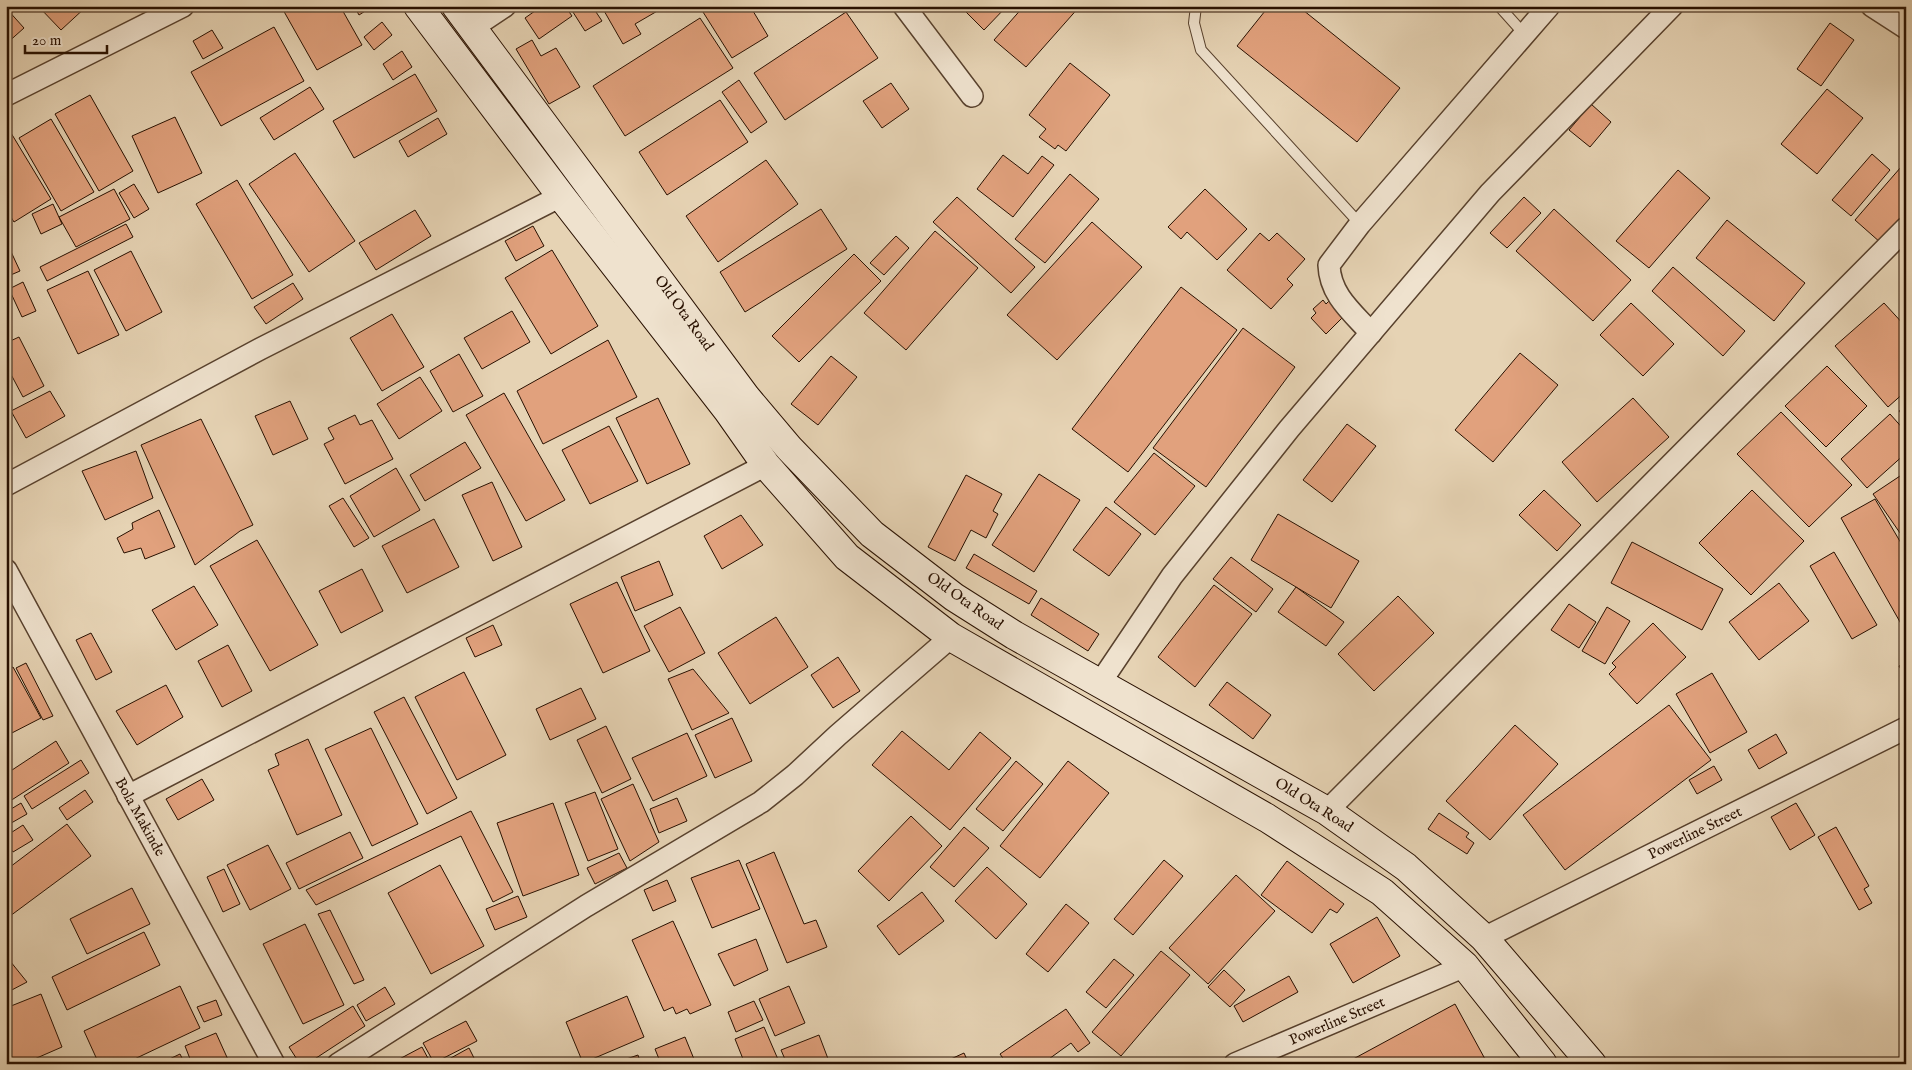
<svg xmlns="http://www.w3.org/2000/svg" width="1912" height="1070" viewBox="0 0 1912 1070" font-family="'IM FELL English',serif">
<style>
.building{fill:#e1a17d;stroke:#281000}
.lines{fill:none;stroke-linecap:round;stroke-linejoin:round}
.lane-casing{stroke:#58412d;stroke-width:12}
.street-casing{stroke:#58412d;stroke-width:24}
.secondary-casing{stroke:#281000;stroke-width:30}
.lane{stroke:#efe2ce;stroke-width:10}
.street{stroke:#efe2ce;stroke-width:21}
.secondary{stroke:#efe2ce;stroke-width:28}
.labels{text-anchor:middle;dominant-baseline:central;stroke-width:4;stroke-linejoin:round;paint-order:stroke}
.street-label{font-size:15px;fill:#281000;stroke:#efe2ce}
</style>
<rect width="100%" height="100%" fill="#e6d3b4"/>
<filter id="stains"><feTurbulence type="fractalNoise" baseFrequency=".004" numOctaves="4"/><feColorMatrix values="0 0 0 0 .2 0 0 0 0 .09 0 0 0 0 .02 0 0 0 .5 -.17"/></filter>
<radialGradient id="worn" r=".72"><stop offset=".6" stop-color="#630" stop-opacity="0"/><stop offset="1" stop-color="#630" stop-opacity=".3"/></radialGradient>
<g class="building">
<polygon points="38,6 87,6 61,30"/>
<polygon points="285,6 340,6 362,45 317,70 282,8"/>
<polygon points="354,6 369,6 370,8 359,15"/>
<polygon points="542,6 565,6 572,16 539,39 525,18"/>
<polygon points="576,6 592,6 602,21 585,31 571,9"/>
<polygon points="608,6 666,6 635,24 641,34 623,44 603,9"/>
<polygon points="713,6 750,6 768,36 732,58 703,12"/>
<polygon points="960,6 1007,6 984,30"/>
<polygon points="1024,6 1080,6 1026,67 994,40"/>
<polygon points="1269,6 1298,6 1400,88 1357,142 1237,46"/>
<polygon points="6,8 24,28 6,44"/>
<polygon points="846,12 878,58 785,120 754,73"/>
<polygon points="700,18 733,68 625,136 593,86"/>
<polygon points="382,22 392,35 374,50 364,37"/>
<polygon points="1830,23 1854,40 1821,86 1797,69"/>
<polygon points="274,27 304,81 221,126 191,72"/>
<polygon points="212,30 223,48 203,59 193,41"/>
<polygon points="532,40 541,56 556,48 580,87 549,104 516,49"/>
<polygon points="402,51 412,67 393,80 383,64"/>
<polygon points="1070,63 1110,95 1066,151 1058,145 1055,149 1039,137 1046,129 1029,115"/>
<polygon points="415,74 437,111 354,158 333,121"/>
<polygon points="739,80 767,122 751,133 722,92"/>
<polygon points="891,83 909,109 882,128 863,101"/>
<polygon points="310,87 324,109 274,140 260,118"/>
<polygon points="1827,89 1863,118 1817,174 1781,144"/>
<polygon points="90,95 133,171 99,191 55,114"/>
<polygon points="720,100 748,142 667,195 639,152"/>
<polygon points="1591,104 1611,122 1590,147 1569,130"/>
<polygon points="175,117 202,173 158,193 132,136"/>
<polygon points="438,118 447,134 408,157 399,141"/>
<polygon points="51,119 94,192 61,211 19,138"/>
<polygon points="8,128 51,199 14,222 6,209 6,129"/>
<polygon points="295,153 355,241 309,272 249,184"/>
<polygon points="1872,154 1890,170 1851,216 1832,200"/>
<polygon points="1003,155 1028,174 1042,156 1054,165 1013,217 977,189"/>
<polygon points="766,160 798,204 718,262 686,216"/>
<polygon points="1901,167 1906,172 1906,215 1881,243 1855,220"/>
<polygon points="1678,170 1710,198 1649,268 1616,241"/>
<polygon points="1070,174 1099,199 1045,263 1015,239"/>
<polygon points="237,180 293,275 252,299 196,204"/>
<polygon points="134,184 149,209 134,218 119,193"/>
<polygon points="114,189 130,219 76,247 59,217"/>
<polygon points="1205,189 1247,229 1217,260 1187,232 1181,239 1168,227"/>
<polygon points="957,197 1035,267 1011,293 933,222"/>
<polygon points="1524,197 1541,213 1507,248 1490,233"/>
<polygon points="53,204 62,224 41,234 32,214"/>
<polygon points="821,209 847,249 745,312 720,272"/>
<polygon points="1554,209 1631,280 1593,321 1516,251"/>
<polygon points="415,210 431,236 376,270 359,243"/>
<polygon points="1727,220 1805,283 1774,321 1696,258"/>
<polygon points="1092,222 1142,267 1057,360 1007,315"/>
<polygon points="126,224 133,237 47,281 40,267"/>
<polygon points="533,226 544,246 516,261 505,241"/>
<polygon points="935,231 978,268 906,350 864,313"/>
<polygon points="1260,233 1269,241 1277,233 1305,259 1287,279 1293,285 1271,309 1227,270"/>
<polygon points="896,236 909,248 884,275 870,263"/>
<polygon points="6,241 20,271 6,277"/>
<polygon points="552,250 598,326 551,354 505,278"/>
<polygon points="131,251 162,312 126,331 94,270"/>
<polygon points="854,254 881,281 799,362 772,336"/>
<polygon points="1673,267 1745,331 1723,356 1652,291"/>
<polygon points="88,271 119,335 78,354 47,290"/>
<polygon points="23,282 36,311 22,317 9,289"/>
<polygon points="293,283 303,299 266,324 254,307"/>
<polygon points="1181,287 1237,330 1128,472 1072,429"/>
<polygon points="1323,300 1326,304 1330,300 1345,315 1326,334 1311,318 1316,313 1313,309"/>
<polygon points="1631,303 1674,344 1643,376 1600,335"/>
<polygon points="1884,303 1906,327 1906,391 1888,407 1835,346"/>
<polygon points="512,311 530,342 482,369 464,338"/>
<polygon points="392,314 424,367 382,391 350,338"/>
<polygon points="1243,328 1295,367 1206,487 1153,448"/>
<polygon points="19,337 44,386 23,397 6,365 6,343"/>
<polygon points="608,340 637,397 543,444 517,391"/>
<polygon points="1520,353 1558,385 1493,462 1455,430"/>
<polygon points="459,354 483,396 453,412 430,371"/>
<polygon points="831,356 857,377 818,425 791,404"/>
<polygon points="1827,366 1867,406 1826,447 1785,406"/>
<polygon points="420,377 442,411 399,439 377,404"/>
<polygon points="50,391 65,416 26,438 11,411"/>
<polygon points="504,393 565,500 526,521 466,415"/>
<polygon points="658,398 690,464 647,484 616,418"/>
<polygon points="1633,398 1669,437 1597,502 1562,462"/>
<polygon points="290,401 308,439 273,455 255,416"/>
<polygon points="1906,405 1906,419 1899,411"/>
<polygon points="1781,412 1852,485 1809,527 1737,454"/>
<polygon points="1890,414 1906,432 1906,453 1867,488 1841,459"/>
<polygon points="355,415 360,425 372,420 393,459 345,484 324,444 334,439 328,428"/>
<polygon points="201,419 253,525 240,531 195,565 141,445"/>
<polygon points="1347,424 1376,446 1332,502 1303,480"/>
<polygon points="609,426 638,481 590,504 562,450"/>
<polygon points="465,442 481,468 425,501 410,475"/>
<polygon points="136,451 153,498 105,520 82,471"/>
<polygon points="1154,453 1195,486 1155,535 1114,502"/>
<polygon points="396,468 420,510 374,537 350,496"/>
<polygon points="1906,472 1906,530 1900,533 1873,494"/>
<polygon points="1039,474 1080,500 1034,572 992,545"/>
<polygon points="966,475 1002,494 993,511 998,514 986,538 971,530 955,561 928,547"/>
<polygon points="492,482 522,547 493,561 462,495"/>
<polygon points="1544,490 1581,525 1557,551 1519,515"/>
<polygon points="1752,490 1804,541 1751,595 1699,543"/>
<polygon points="343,498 369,538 354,547 329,506"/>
<polygon points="1875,499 1901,543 1906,540 1906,628 1904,629 1841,518"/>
<polygon points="1106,507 1141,534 1109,576 1073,550"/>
<polygon points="159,510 175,547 145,559 141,548 124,553 117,538 133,529 132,523"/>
<polygon points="1278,514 1359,561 1331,608 1251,560"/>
<polygon points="741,515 763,545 722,569 704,536"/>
<polygon points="434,519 459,567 407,593 382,546"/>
<polygon points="257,540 318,645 270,671 210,566"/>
<polygon points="1632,542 1723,589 1702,630 1611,583"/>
<polygon points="1834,552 1877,625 1852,639 1810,566"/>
<polygon points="974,554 1037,591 1029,604 966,568"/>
<polygon points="1231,557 1273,589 1256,612 1213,579"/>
<polygon points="659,561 673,595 635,611 621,577"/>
<polygon points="362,569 383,611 341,633 319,591"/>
<polygon points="617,582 650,651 603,673 570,604"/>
<polygon points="1779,583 1809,621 1759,660 1729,622"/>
<polygon points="1214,585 1252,614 1195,687 1158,657"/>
<polygon points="194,586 218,625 176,650 152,610"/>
<polygon points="1296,587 1344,622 1326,646 1278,612"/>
<polygon points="1398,596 1434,633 1374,691 1338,654"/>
<polygon points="1041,598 1099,634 1088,651 1031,615"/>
<polygon points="1569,604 1596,622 1579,648 1551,630"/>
<polygon points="680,607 705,653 669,672 644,626"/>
<polygon points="1607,607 1630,621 1605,664 1582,651"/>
<polygon points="776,617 808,667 750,704 718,653"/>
<polygon points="1653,623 1686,657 1637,704 1609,674 1616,667 1612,663"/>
<polygon points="493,625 502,645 475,657 466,638"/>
<polygon points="91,633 112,672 96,680 76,640"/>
<polygon points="228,645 252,691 222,707 198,661"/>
<polygon points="838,657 860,691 833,708 811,675"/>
<polygon points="1906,662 1906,678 1899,666"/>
<polygon points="26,663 53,716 43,720 16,668"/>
<polygon points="13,667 41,718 6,736 6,670"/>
<polygon points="693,669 729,713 692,730 668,679"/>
<polygon points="464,672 506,755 457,780 415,697"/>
<polygon points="1712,673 1747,732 1710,753 1676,694"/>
<polygon points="1227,682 1271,715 1253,739 1209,705"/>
<polygon points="166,685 183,717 137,745 116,711"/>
<polygon points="581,688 596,719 550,740 536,709"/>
<polygon points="404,697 457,798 427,814 374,712"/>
<polygon points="1669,705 1711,760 1565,870 1523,815"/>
<polygon points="732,718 752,761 715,778 695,735"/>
<polygon points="1515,725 1558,764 1490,840 1446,801"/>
<polygon points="606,726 631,779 602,793 577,740"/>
<polygon points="371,728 418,824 372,846 325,749"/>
<polygon points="902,731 949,770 980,732 1011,758 950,830 872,765"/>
<polygon points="687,733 707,776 653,801 632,758"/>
<polygon points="1776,734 1787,753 1759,769 1748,750"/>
<polygon points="308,739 342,815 297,835 268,770 279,765 275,754"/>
<polygon points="56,741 69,763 7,803 6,774"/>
<polygon points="81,760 89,773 32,809 24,796"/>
<polygon points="1016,761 1043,784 1003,831 976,809"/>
<polygon points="1068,761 1109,793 1040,878 1000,846"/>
<polygon points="1714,766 1722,780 1697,794 1689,780"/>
<polygon points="202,779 214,800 178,820 166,799"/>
<polygon points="633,784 659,842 630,861 601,799"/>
<polygon points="85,790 93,802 67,820 59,808"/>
<polygon points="595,792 618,849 588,861 565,803"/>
<polygon points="677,798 687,821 659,833 650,809"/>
<polygon points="21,803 27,814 6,826 6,812"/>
<polygon points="553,803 579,875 523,896 497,823"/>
<polygon points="1796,803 1815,835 1790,850 1771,817"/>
<polygon points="471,811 513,892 493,902 461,836 316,905 306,890"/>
<polygon points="1439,813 1469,833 1466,837 1474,843 1467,854 1428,829"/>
<polygon points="911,816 942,846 889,901 858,871"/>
<polygon points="67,824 91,856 6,919 6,870"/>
<polygon points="23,825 33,840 13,852 6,842 6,836"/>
<polygon points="964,827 989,848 954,887 930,867"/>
<polygon points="1836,827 1869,886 1864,889 1872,903 1859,910 1818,837"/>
<polygon points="350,832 363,858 299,889 286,863"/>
<polygon points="268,845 291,889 250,910 227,865"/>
<polygon points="774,852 804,924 816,920 827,947 787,963 746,864"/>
<polygon points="619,853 627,868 595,884 587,868"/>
<polygon points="739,860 760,909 712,928 691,878"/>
<polygon points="1164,860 1183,876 1133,935 1114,919"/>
<polygon points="1287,861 1344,904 1337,913 1330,909 1312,933 1261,895"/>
<polygon points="440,865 484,946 431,974 388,893"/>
<polygon points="987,867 1027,904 996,939 955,901"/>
<polygon points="224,869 240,904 223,912 207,877"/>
<polygon points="1236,875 1275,911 1208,984 1169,948"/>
<polygon points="667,880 676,901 653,911 644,890"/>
<polygon points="132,888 150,924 87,954 70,919"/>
<polygon points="922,892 944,921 899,955 877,926"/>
<polygon points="518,896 527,917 495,930 486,909"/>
<polygon points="1066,904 1089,923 1048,972 1026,954"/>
<polygon points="330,910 364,980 354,984 318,914"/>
<polygon points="1377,917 1400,956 1353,983 1330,944"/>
<polygon points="673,921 711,1005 690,1014 687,1009 676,1014 673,1007 664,1011 632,940"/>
<polygon points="305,924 344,1005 303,1024 263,944"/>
<polygon points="144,932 160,965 67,1010 52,977"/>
<polygon points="756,939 768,970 734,986 718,954"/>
<polygon points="1161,951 1190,975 1121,1056 1092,1032"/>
<polygon points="6,956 27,982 6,993"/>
<polygon points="1114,959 1134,975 1106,1008 1086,992"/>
<polygon points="1224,970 1245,990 1230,1007 1208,987"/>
<polygon points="1289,976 1298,992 1243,1022 1234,1006"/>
<polygon points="180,986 200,1028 124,1064 99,1064 84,1031"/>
<polygon points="789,986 805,1023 775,1036 759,999"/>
<polygon points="385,987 395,1004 366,1021 357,1005"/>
<polygon points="41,994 62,1047 23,1064 6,1064 6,1008"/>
<polygon points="627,996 644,1037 583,1063 566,1022"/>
<polygon points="216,1000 222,1015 204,1022 197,1007"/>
<polygon points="754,1001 763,1020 736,1032 728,1012"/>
<polygon points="1455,1004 1485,1059 1476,1064 1344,1064"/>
<polygon points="353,1006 365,1026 307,1064 300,1064 289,1047"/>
<polygon points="1066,1009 1090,1043 1078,1052 1071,1043 1042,1064 1031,1064 1028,1061 1024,1064 1007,1064 1000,1054"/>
<polygon points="466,1021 477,1041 434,1063 423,1043"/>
<polygon points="764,1027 780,1064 745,1064 735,1039"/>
<polygon points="216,1033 230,1064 192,1064 185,1046"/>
<polygon points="819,1035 830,1064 787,1064 781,1050"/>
<polygon points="685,1037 696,1064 661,1064 655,1049"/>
<polygon points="422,1047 431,1064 390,1064"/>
<polygon points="469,1048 477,1064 440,1064"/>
<polygon points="964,1053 969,1064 940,1064"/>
<polygon points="180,1054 185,1064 159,1064"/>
<polygon points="638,1055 641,1064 612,1064"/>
</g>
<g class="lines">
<g class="lane-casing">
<g id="lane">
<polyline points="1196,6 1194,23 1201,50 1360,224"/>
<polyline points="1499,6 1525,35"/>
</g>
</g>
<g class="street-casing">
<g id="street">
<polyline points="904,6 972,96"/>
<polyline points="1872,6 1906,28"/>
<polyline points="472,28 505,6"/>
<polyline points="6,95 183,6"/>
<path d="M1371,333C1352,312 1330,295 1329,265L1360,224L1549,6"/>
<polyline points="6,485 260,349 561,196"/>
<polyline points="6,570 274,1064"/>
<polyline points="1100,683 1172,576 1289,429 1490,193 1672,6"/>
<polyline points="128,796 766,465"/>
<polyline points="1327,811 1906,228"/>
<polyline points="1484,938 1906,728"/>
<polyline points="338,1064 586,906 761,802 795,775 838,735 951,637"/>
<polyline points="1235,1064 1465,966"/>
</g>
</g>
<g class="secondary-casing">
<g id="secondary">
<polyline points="418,6 561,196 728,411 766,465 847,557 951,637 1267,818 1382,892 1465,966 1543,1064"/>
<polyline points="456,6 746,397 789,448 872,534 954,597 1014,635 1327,811 1406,867 1484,938 1592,1064"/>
</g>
</g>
<use href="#lane" class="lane"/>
<use href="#street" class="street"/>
<use href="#secondary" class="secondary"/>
</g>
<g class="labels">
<g class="street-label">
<text transform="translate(684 313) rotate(54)">Old Ota Road</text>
<text transform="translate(965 601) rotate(35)">Old Ota Road</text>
<text transform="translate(1314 805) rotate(32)">Old Ota Road</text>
<text transform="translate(140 817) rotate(61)">Bola Makinde</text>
<text transform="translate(1695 833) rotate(-26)">Powerline Street</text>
<text transform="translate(1337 1021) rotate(-23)">Powerline Street</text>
</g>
</g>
<rect width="1912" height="1070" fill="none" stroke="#e6d3b4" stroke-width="25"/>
<rect x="8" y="8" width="1897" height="1055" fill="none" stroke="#281000" stroke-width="2.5"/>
<rect x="12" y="12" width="1887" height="1045" fill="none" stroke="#281000"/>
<path d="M25 45v8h82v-8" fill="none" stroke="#281000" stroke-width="2.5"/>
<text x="32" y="45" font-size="15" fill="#281000" stroke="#efe2ce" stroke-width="4" paint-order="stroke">20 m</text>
<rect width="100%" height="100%" filter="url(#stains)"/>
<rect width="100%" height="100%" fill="url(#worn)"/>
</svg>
